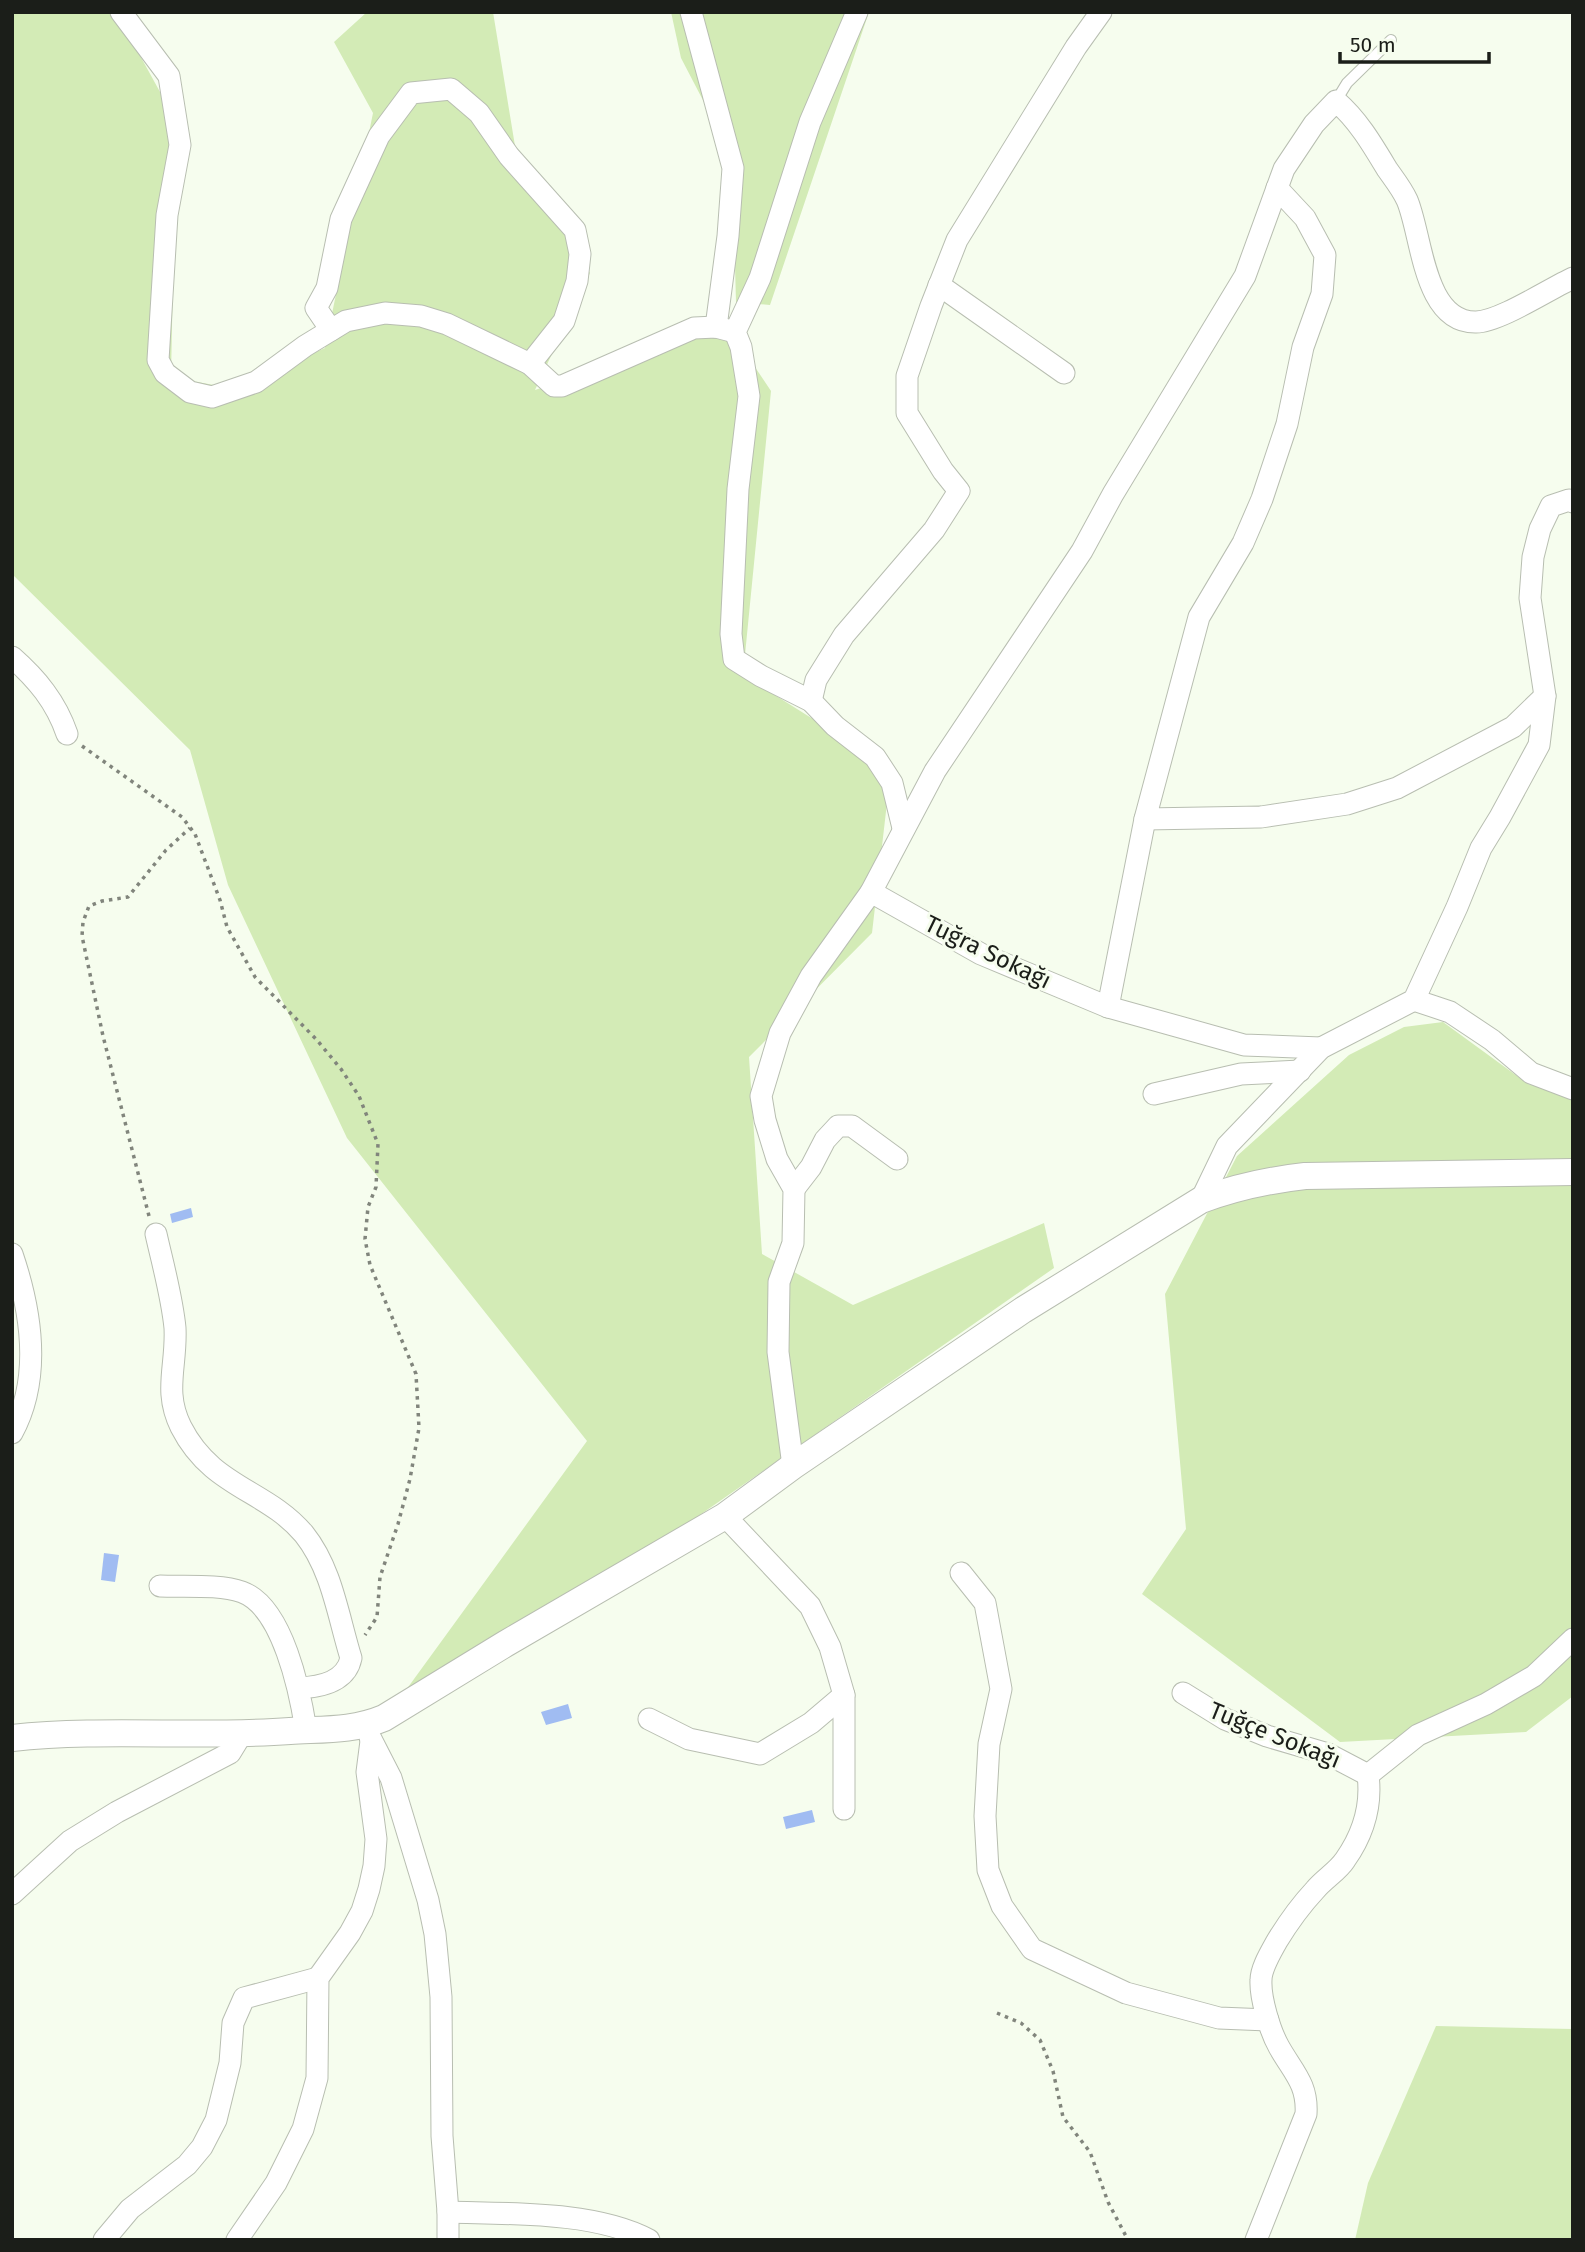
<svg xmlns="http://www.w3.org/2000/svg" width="1585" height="2252" viewBox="0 0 1585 2252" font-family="'Fira Sans',sans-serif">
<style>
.green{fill:#d3ebb6}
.water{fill:#a0bcf2}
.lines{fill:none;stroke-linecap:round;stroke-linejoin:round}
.service-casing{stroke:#b8beb1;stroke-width:12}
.minor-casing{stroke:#b8beb1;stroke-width:23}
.tertiary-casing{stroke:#b8beb1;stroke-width:28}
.path{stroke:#81857c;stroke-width:3.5;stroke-dasharray:3.5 5;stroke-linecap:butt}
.service{stroke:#fff;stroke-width:10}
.minor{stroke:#fff;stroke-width:21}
.tertiary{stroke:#fff;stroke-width:26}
.labels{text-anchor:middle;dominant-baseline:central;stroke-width:6;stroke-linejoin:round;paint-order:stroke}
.street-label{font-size:24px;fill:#1b1e19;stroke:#f6fdee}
</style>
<rect width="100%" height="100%" fill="#f6fdee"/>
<g class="green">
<polygon points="12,12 116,12 176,121 171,377 235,389 325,348 373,113 334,42 367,12 493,12 515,146 590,273 535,390 728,327 771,391 743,675 891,768 872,933 749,1057 762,1254 853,1305 1044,1223 1054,1268 413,1715 398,1701 587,1441 347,1138 228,885 190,750 12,574"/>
<polygon points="671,12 869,12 770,305 736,302 732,156 681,58"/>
<polygon points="1443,1022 1528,1084 1573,1097 1573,1696 1526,1732 1340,1742 1142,1594 1186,1529 1165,1294 1237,1156 1349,1055 1404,1027"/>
<polygon points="1436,2026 1573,2029 1573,2240 1355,2240 1368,2183"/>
</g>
<g class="water">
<polygon points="191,1208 193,1217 172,1223 170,1214"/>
<polygon points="104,1553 119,1555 115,1582 101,1580"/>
<polygon points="568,1704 572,1718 546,1725 541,1712"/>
<polygon points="812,1810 815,1822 786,1829 783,1817"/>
</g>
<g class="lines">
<g class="service-casing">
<polyline id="service" points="1336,101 1347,83 1391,40"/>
</g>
<g class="minor-casing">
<g id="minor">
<polyline points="121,12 169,76 180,145 167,215 158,360 165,373 190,392 212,397 256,382 305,346 346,321 385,313 421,316 447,324 530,364 554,386 562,386 694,328 716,327 735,332"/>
<polyline points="691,12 733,168 728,236 716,327"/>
<polyline points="857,12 810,122 760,278 735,332 741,347 749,396 738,489 731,634 734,659 761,676 811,701 835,726 875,757 892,783 903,828"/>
<polyline points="1277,188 1305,218 1325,255 1322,294 1303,347 1287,424 1262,499 1243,543 1199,617 1145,819 1261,817 1347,804 1397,788 1513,727 1545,696"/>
<polyline points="939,285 1064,373"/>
<polyline points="331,330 316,308 327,288 341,219 379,136 411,93 451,89 479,113 509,156 575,230 580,254 577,281 564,321 530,364"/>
<path d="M12,657C37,679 56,702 67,734"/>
<polyline points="811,701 816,680 844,635 934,530 959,491 943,471 907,413 907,376 931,306 957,240 1076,47 1101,12"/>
<polyline points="871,892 981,954 1108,1007 1244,1045 1321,1048"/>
<polyline points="1414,1000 1450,1012 1492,1040 1531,1073 1573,1089"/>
<polyline points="1108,1007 1145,819"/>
<polyline points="1154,1094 1241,1074 1300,1071"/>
<polyline points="794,1189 811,1167 825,1140 838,1126 852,1126 897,1159"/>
<polyline points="1201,1200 1227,1146 1321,1048 1414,1000 1457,907 1481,848 1500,817 1539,745 1545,696 1530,598 1533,557 1540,529 1551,506 1569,500 1573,502"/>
<path d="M156,1234C163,1265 172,1297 175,1328C177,1366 163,1391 181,1427C212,1488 266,1489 304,1534C332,1569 338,1616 351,1658C346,1682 321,1687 299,1688"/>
<path d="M12,1254C31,1310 42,1378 12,1433"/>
<path d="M793,1466L778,1352L779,1282L793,1243L794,1189L777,1159L765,1120L761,1096L780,1033L811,976L871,892L935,771L1082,551L1113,494L1245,276L1284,169L1314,124L1336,101C1358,120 1372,144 1387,169C1394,179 1402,189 1407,200C1422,234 1423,323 1476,322C1499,322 1549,289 1573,278"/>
<polyline points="725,1516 810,1606 830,1647 844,1695 844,1809"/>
<polyline points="961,1573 985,1603 1001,1689 989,1744 985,1816 988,1870 1002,1906 1032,1949 1126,1993 1219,2018 1268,2020"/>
<path d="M160,1586C184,1587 220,1584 242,1592C283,1607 300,1692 306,1730"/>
<polyline points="1183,1693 1225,1719 1267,1736 1328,1754 1368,1775"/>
<polyline points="649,1719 689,1739 760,1754 811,1723 844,1695"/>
<polyline points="370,1737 391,1778 428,1900 435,1934 441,1997 442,2136 448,2212 448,2240"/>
<polyline points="1368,1775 1418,1735 1486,1704 1534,1676 1573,1639"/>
<polyline points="12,1894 70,1841 117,1812 230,1753 241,1735"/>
<path d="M448,2212C509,2214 595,2211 649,2240"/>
<polyline points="104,2240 130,2209 187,2165 202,2147 216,2120 230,2063 233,2023 244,1998 318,1978"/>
<polyline points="237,2240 276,2183 303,2129 317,2078 318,1978 350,1933 362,1911 369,1889 374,1866 376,1839 367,1772 371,1741"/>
<path d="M1256,2240L1306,2114C1308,2084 1293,2072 1279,2047C1270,2031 1260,1998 1261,1980C1261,1968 1271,1952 1277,1941C1288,1923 1301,1905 1315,1890C1324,1879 1338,1871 1345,1860C1364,1833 1372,1806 1368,1775"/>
</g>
</g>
<g class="tertiary-casing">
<path id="tertiary" d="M12,1738C105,1728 197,1738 290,1731C323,1729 353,1731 384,1718L505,1644L725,1516L793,1466L1023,1310L1201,1200C1236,1187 1269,1180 1305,1176L1573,1172"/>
</g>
<g class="path">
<polyline points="82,746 182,817 195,834 220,900 227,927 255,977 316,1039 341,1069 359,1096 378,1144 376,1187 368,1207 365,1239 370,1265 416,1374 419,1428 410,1479 398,1524 380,1577 377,1617 365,1635"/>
<polyline points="149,1216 103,1036 82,936 83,922 89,906 102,901 128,897 166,850 190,828"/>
<polyline points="997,2013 1021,2023 1040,2040 1053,2071 1063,2117 1090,2152 1108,2202 1128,2240"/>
</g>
<use href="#service" class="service"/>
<use href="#minor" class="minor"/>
<use href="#tertiary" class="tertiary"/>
</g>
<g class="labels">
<g class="street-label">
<text transform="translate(988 952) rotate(26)">Tuğra Sokağı</text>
<text transform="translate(1275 1735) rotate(22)">Tuğçe Sokağı</text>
</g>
</g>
<rect width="1585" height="2252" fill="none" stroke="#1b1e19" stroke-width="28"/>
<path d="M1340 52v10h149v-10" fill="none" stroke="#1b1e19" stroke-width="3.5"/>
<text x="1350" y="52" font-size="21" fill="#1b1e19" stroke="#f6fdee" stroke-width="5" paint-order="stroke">50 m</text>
</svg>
